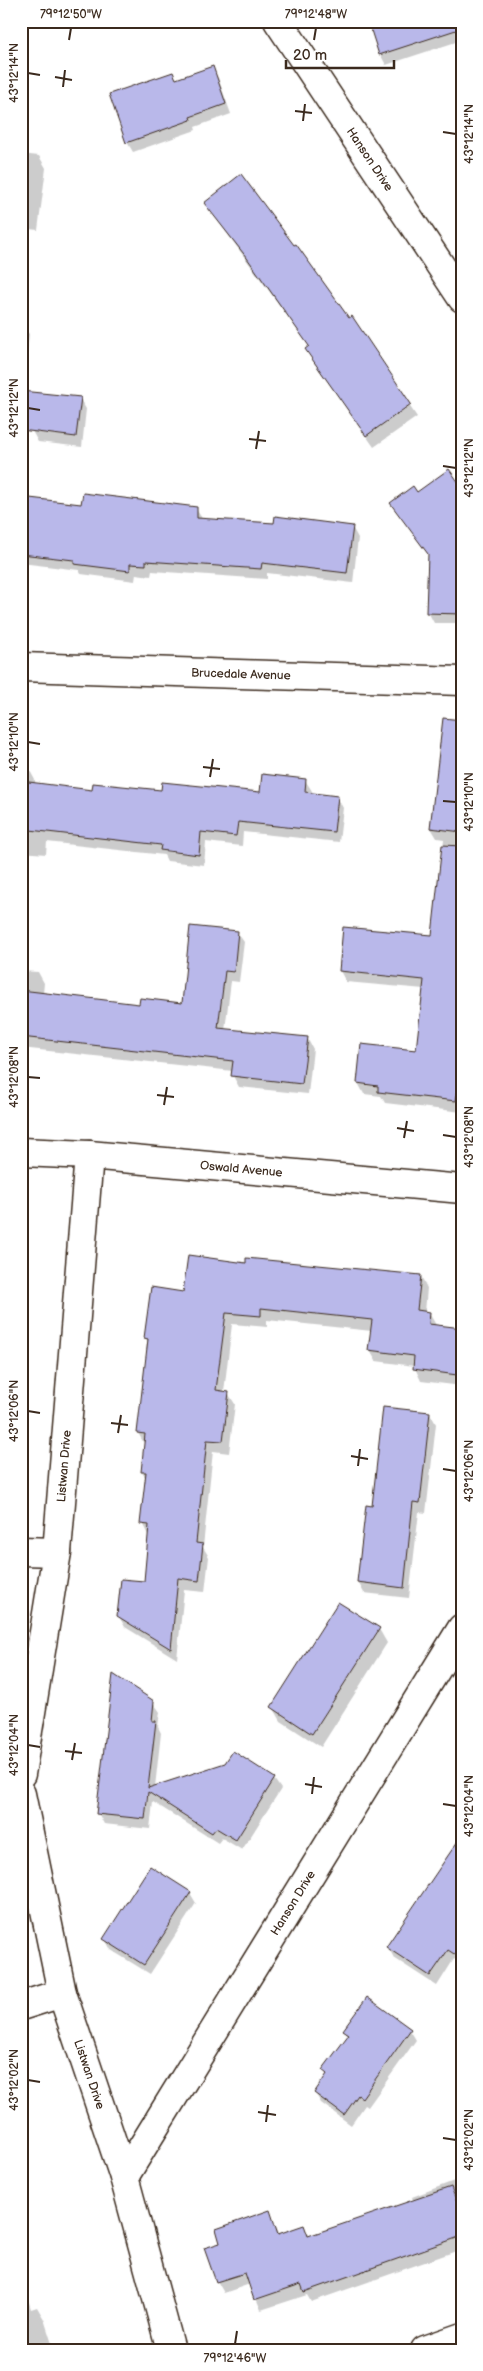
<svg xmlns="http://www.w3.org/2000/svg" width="483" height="2371" viewBox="0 0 483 2371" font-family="'Balsamiq Sans',sans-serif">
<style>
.shadow{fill:#0003}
.building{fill:#b9b8ea;stroke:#3b2a1e}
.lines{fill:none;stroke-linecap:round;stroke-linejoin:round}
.street-casing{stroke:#3b2a1e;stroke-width:31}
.street{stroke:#fff;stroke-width:28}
.ticks{fill:none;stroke:#3b2a1e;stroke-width:2}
.labels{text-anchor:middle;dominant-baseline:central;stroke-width:5;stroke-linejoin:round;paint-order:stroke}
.street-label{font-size:12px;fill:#3b2a1e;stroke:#fff}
.neatline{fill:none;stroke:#3b2a1e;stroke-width:2}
.ticks-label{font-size:12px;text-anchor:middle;fill:#3b2a1e}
</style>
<rect width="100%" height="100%" fill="#fff"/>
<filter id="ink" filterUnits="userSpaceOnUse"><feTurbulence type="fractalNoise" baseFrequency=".02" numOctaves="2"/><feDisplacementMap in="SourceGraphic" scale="10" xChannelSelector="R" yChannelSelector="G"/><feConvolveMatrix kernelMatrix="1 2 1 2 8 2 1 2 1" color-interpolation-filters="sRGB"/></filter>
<g filter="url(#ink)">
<g class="shadow">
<polygon points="462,21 462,40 386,65 380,54"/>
<polygon points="212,68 218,78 231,114 195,127 196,130 133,152 127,142 176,80"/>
<polygon points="21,154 39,156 46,168 38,230 29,229 26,252 21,252"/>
<polygon points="205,203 294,247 382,365 417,417 374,447 313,361 307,349 310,347"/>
<polygon points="21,324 29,334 22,405 21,404"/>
<polygon points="80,399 86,409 82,447 38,442 32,431"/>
<polygon points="462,489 462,623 434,623 428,612 429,556 392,503 417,493"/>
<polygon points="82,506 196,509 203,520 352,527 358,538 353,583 267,573 267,579 152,571 151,576 136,574 135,581 81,574 79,570 21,563 21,508"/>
<polygon points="462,750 462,1112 385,1103 381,1096 364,1094 358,1083 417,1052 424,989 346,982 340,971 433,937 444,839 437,838 431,828"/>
<polygon points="21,769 29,769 35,780 35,784 93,791 262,794 305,780 312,791 311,794 337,797 343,808 339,842 243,832 242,846 206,842 204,865 167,861 164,855 47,842 46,854 21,852"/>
<polygon points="237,932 244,942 239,982 231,981 225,1030 307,1038 313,1049 308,1094 239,1087 233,1076 233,1071 21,1048 21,971 38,972 44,983 43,994 140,1005 183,1004"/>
<polygon points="247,1264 421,1276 427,1288 425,1313 429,1313 436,1325 462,1329 462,1386 421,1381 414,1366 376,1361 369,1349 372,1331 267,1320 267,1327 232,1324 224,1392 228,1393 235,1404 229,1453 213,1451 203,1547 209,1557 205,1592 184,1590 177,1659 125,1627 118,1615 145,1582 148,1535 142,1523 146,1479 142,1472 145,1445 138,1433 148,1343 146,1338 184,1293"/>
<polygon points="430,1413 436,1424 426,1513 419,1512 409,1598 364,1593 358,1582 373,1507"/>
<polygon points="379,1629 387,1643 321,1747 281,1721 273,1707"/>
<polygon points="153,1702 160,1712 158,1727 161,1733 155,1787 274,1779 281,1789 242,1850 222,1838 218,1843 153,1802 150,1829 104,1824 98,1813"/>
<polygon points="462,1836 462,1964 454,1959 437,1986 394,1958 388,1947"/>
<polygon points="190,1893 196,1903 150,1974 111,1950 105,1939"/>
<polygon points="345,2030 410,2030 416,2040 368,2107 365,2105 351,2125 321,2103 315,2093 327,2076 324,2070 348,2036"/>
<polygon points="462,2178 462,2249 311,2302 307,2295 261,2310 250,2284 224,2293 217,2281 222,2243 269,2212 280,2235 304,2226 310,2237 413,2200 412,2197"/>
<polygon points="21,2276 31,2309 37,2307 44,2319 54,2350 21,2350"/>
</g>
<g class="building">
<polygon points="368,21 462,21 462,28 379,55"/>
<polygon points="213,66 226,104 190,117 191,120 126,143 109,94 173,72 176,79"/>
<polygon points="241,174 294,245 296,244 349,318 352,316 411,404 366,436 305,349 309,346 247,258 204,203"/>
<polygon points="21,391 81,397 76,437 21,430"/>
<polygon points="449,469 462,487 462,614 426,613 428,554 390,503 413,486 417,492"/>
<polygon points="83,493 197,507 197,518 274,523 275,516 353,526 347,573 262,563 261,569 146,561 146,565 130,564 130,571 74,564 74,560 21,554 21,497 81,504"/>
<polygon points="443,718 462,720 462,832 430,828"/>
<polygon points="262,774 306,779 305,792 338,796 334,832 238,822 236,836 201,832 199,855 160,850 161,845 21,829 21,781 92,790 93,783 161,790 162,782 260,792"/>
<polygon points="442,845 462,846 462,1053 456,1101 378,1092 378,1086 357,1083 361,1044 416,1050 424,980 339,971 343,927 432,935"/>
<polygon points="190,926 238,931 234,972 225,971 218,1028 308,1037 302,1084 231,1076 233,1061 21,1037 21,990 139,1004 140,998 182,1003"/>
<polygon points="188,1255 246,1263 246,1258 421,1275 417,1310 430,1312 429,1324 462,1328 462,1337 457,1375 413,1369 414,1356 368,1350 372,1320 261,1308 261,1316 226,1313 216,1390 229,1392 223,1441 207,1440 196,1543 203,1544 199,1581 178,1578 171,1649 117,1616 121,1579 144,1581 149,1525 140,1524 146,1472 141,1472 145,1434 137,1433 148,1339 144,1338 151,1287 183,1292"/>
<polygon points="383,1407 430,1412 420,1503 413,1502 404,1588 357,1582 366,1505 372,1506"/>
<polygon points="338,1602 380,1628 312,1734 271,1707"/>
<polygon points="113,1674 154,1701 152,1721 156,1721 148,1788 225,1763 233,1751 275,1778 236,1840 216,1828 212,1833 148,1792 145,1819 96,1814"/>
<polygon points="462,1835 462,1959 448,1950 430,1976 386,1947"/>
<polygon points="150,1866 191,1892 144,1965 103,1939"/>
<polygon points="367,1997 411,2029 362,2098 358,2095 344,2115 314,2093 327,2074 322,2070 349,2034 343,2030"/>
<polygon points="451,2187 462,2216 462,2236 304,2292 301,2284 254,2300 245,2273 216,2282 204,2248 220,2243 216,2229 270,2210 278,2234 304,2225 308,2236"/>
</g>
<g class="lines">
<g class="street-casing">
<g id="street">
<path id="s1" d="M278,21L462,298"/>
<path id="s2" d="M21,667L462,681"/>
<path id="s3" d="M21,1152L89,1155L462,1189"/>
<polyline points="21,1551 57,1552"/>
<path id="s4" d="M21,1774L57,1552L89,1155"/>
<path id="s5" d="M21,1794L62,1993L124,2177L171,2350"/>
<polyline points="21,2006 62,1993"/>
<path id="s6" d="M124,2177L462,1628"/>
<polyline points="425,2350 462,2337"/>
</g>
</g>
<use href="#street" class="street"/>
</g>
</g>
<path class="ticks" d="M69,40L71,28M314,40L316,28M28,73L40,75M55,77L72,80M63,87L65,70M295,111L312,113M303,121L305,104M443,132L456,134M28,408L40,410M249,439L266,441M256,449L259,431M443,466L456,468M28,742L40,744M203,767L220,769M210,777L213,759M443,801L456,802M28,1077L40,1078M157,1095L174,1097M164,1105L167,1087M397,1128L414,1131M443,1135L456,1137M404,1138L407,1121M28,1411L40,1413M111,1423L128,1425M118,1433L121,1415M351,1456L368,1459M358,1466L360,1449M443,1469L456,1471M28,1745L40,1747M65,1751L82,1753M72,1760L75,1743M305,1784L322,1787M312,1794L314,1777M443,1804L456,1806M28,2080L40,2082M258,2112L276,2115M266,2122L268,2105M443,2138L456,2140M235,2344L237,2331"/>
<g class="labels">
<g class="street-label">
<text stroke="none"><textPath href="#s1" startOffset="166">Hanson Drive</textPath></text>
<text stroke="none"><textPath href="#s2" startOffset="220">Brucedale Avenue</textPath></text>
<text stroke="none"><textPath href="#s3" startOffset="221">Oswald Avenue</textPath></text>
<text stroke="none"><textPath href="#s4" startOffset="311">Listwan Drive</textPath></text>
<text stroke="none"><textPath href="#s6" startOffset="322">Hanson Drive</textPath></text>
<text stroke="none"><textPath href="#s5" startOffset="289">Listwan Drive</textPath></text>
</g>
</g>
<rect width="483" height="2371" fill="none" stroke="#fff" stroke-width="55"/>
<path d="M286 60v8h108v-8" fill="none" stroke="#3b2a1e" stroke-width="2.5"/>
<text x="293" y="60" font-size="15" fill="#3b2a1e" stroke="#ffffff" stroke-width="4" paint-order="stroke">20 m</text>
<rect x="28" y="28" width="428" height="2316" class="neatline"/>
<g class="ticks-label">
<text x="71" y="18">79°12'50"W</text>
<text x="316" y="18">79°12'48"W</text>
<text transform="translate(14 73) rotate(-90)" y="4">43°12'14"N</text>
<text transform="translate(469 134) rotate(-90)" y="4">43°12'14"N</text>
<text transform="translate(14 408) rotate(-90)" y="4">43°12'12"N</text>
<text transform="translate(469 468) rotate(-90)" y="4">43°12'12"N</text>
<text transform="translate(14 742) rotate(-90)" y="4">43°12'10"N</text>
<text transform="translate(469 802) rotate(-90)" y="4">43°12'10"N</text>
<text transform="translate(14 1077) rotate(-90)" y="4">43°12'08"N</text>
<text transform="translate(469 1137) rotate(-90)" y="4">43°12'08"N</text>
<text transform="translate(14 1411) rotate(-90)" y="4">43°12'06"N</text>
<text transform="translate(469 1471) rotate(-90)" y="4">43°12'06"N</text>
<text transform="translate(14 1745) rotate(-90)" y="4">43°12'04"N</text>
<text transform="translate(469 1806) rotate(-90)" y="4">43°12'04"N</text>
<text transform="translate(14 2080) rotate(-90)" y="4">43°12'02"N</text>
<text transform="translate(469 2140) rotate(-90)" y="4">43°12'02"N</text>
<text x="235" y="2362">79°12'46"W</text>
</g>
</svg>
